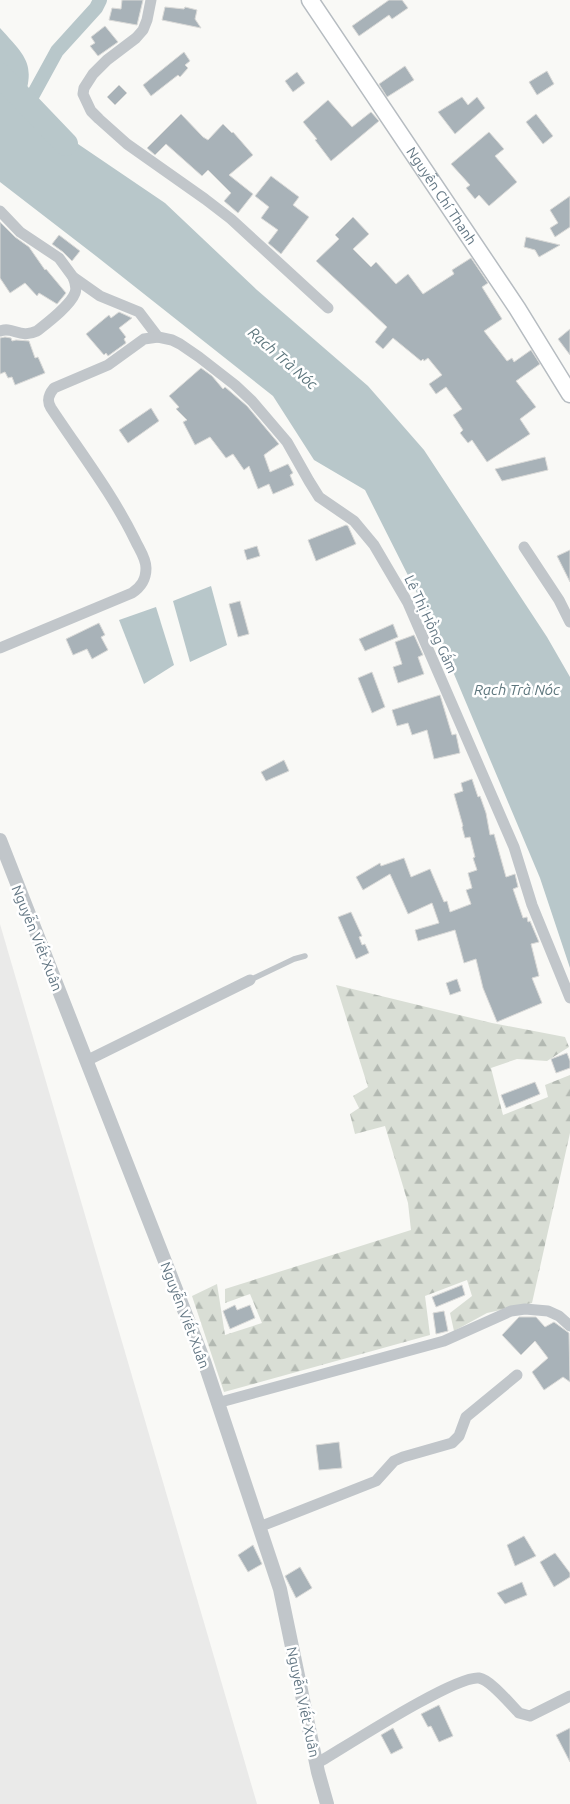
<svg xmlns="http://www.w3.org/2000/svg" width="570" height="1804" viewBox="0 0 570 1804" font-family="Ubuntu,sans-serif">
<style>
.built{fill:#eaeae9}
.forest{fill:url(#forest-firs)}
.water{fill:#b8c7ca}
.lines{fill:none;stroke-linecap:round;stroke-linejoin:round}
.canal{stroke:#b8c7ca;stroke-width:14}
.river{stroke:#b8c7ca;stroke-width:24}
.building{fill:#a8b2b8;stroke:#dadad8}
.secondary-casing{stroke:#b6bcc1;stroke-width:19}
.service{stroke:#c1c6ca;stroke-width:5.5}
.minor{stroke:#c1c6ca;stroke-width:11}
.tertiary{stroke:#c1c6ca;stroke-width:14}
.secondary{stroke:#fff;stroke-width:16}
.labels{text-anchor:middle;dominant-baseline:central;stroke-width:5;stroke-linejoin:round;paint-order:stroke}
.street-label{font-size:14px;fill:#627683;stroke:#fff}
.water-label{font-size:15px;font-style:italic;fill:#5d767d;stroke:#fff}
</style>
<defs>
<pattern id="forest-firs" width="22" height="20" patternUnits="userSpaceOnUse" patternTransform="scale(1.25)"><rect width="22" height="20" fill="#d9ded5"/><path d="M5 1l3.5 6h-7zM16 11l3.5 6h-7z" fill="#b3b9b2"/></pattern>
</defs>
<rect width="100%" height="100%" fill="#f9f9f6"/>
<polygon class="built" points="0,924 257,1804 0,1804"/>
<polygon class="forest" points="336,985 492,1023 565,1037 569,1047 547,1061 517,1059 491,1068 503,1115 548,1097 545,1085 570,1075 570,1133 532,1303 487,1313 454,1331 450,1313 472,1296 467,1280 425,1296 430,1335 224,1392 192,1296 217,1284 225,1335 262,1323 250,1294 225,1303 225,1289 411,1230 408,1203 385,1126 355,1134 350,1114 359,1108 353,1096 368,1087"/>
<g class="water">
<path d="M0,28C28,59 36,64 22,106L165,203L257,290L368,386L424,450L547,637L570,677V968L540,878L435,629L365,490L314,460L273,396L96,256L0,182Z"/>
<polygon points="211,586 227,645 190,662 173,601"/>
<polygon points="156,607 174,665 144,684 119,620"/>
</g>
<g class="lines">
<polyline class="canal" points="28,104 57,51 96,8 100,0"/>
<polyline class="river" points="0,75 66,144"/>
</g>
<g class="building">
<polygon points="122,0 143,0 137,25 109,20 112,8 121,9"/>
<polygon points="389,0 402,0 408,8 392,19 389,15 359,36 352,26"/>
<polygon points="165,7 184,9 185,7 197,10 195,19 201,28 162,20"/>
<polygon points="105,26 118,42 98,56 90,46 95,43 91,37"/>
<polygon points="184,52 190,61 185,65 188,68 180,77 178,75 151,96 143,85"/>
<polygon points="405,66 414,80 387,97 379,84"/>
<polygon points="547,71 554,84 537,95 529,82"/>
<polygon points="297,72 305,83 293,92 285,81"/>
<polygon points="119,85 127,93 115,105 107,97"/>
<polygon points="462,97 468,105 477,97 485,108 455,134 438,112"/>
<polygon points="328,100 352,127 371,112 379,121 331,161 315,140 317,139 303,122"/>
<polygon points="181,114 203,137 208,140 223,124 232,133 233,132 253,155 229,175 253,194 238,213 224,201 231,193 208,170 202,176 166,144 155,155 147,148"/>
<polygon points="536,114 553,136 543,144 526,122"/>
<polygon points="489,132 504,149 495,156 517,182 489,206 479,195 475,199 466,188 470,185 451,164"/>
<polygon points="271,176 299,197 293,205 309,217 281,254 268,243 278,230 261,218 269,207 255,196"/>
<polygon points="570,196 570,227 555,237 550,228 558,223 550,210"/>
<polygon points="353,217 369,234 353,249 371,267 376,262 396,284 408,274 423,294 454,274 452,270 471,258 488,283 482,287 502,319 484,331 507,361 512,358 514,362 531,350 540,364 516,381 536,407 520,419 530,434 487,462 472,440 468,443 460,433 463,430 453,415 462,409 446,387 436,394 429,384 442,375 428,358 424,361 423,359 421,361 393,338 383,349 375,342 387,327 316,261 339,239 335,235"/>
<polygon points="0,222 15,237 29,247 45,270 46,269 66,293 57,304 39,293 37,296 25,283 10,293 0,278"/>
<polygon points="59,235 80,251 72,261 63,252 52,244"/>
<polygon points="526,237 560,245 539,257 535,250 524,247"/>
<polygon points="119,312 132,318 119,328 126,337 124,339 126,343 108,356 106,353 104,355 86,334 109,315 111,318"/>
<polygon points="570,329 570,355 558,339"/>
<polygon points="5,337 11,338 12,341 16,340 29,341 35,358 38,357 45,373 15,385 12,377 8,378 5,372 0,374 0,338"/>
<polygon points="201,368 212,376 223,389 225,387 247,406 279,444 264,455 270,472 288,464 293,473 290,475 294,485 273,494 269,484 258,489 249,466 244,470 233,454 226,458 210,437 195,445 183,422 187,420 176,409 179,407 169,396"/>
<polygon points="151,408 159,421 128,443 119,430"/>
<polygon points="545,457 548,470 502,481 495,469"/>
<polygon points="346,525 348,526 356,544 316,561 308,540"/>
<polygon points="257,546 260,556 247,560 244,550"/>
<polygon points="570,550 570,582 557,556"/>
<polygon points="240,601 249,634 238,637 229,604"/>
<polygon points="99,623 105,635 101,637 108,650 92,659 87,649 73,655 66,639"/>
<polygon points="393,624 398,637 365,651 359,639"/>
<polygon points="414,635 423,655 418,657 424,674 398,683 393,667 402,664 395,642"/>
<polygon points="372,672 385,707 372,713 358,678"/>
<polygon points="440,695 452,735 456,734 460,753 434,759 427,730 412,735 408,723 397,726 392,710"/>
<polygon points="284,760 289,771 266,781 261,772"/>
<polygon points="472,779 478,797 480,796 486,813 490,835 494,834 506,877 515,874 518,887 513,889 523,918 527,917 528,922 530,921 539,942 531,944 539,976 532,978 542,1003 497,1022 483,988 476,959 464,963 455,930 418,941 415,930 439,923 432,903 408,914 390,874 363,890 356,877 380,863 381,866 404,858 411,877 430,869 444,902 447,901 450,912 471,904 466,890 472,888 468,873 477,870 473,858 475,857 470,837 465,838 462,827 463,826 454,794 463,791 461,783"/>
<polygon points="351,912 362,936 359,937 362,945 365,944 369,953 356,959 338,917"/>
<polygon points="457,979 461,991 450,995 446,983"/>
<polygon points="567,1053 570,1061 570,1068 556,1073 551,1059"/>
<polygon points="535,1082 540,1094 506,1108 501,1095"/>
<polygon points="462,1285 465,1295 436,1307 432,1297"/>
<polygon points="235,1305 237,1310 250,1305 255,1318 230,1329 223,1311"/>
<polygon points="444,1311 448,1331 436,1334 433,1313"/>
<polygon points="519,1317 536,1317 545,1327 554,1322 569,1333 570,1382 563,1377 544,1390 532,1372 548,1358 535,1341 521,1355 502,1335"/>
<polygon points="339,1442 342,1468 319,1470 316,1445"/>
<polygon points="524,1536 536,1556 515,1566 507,1545"/>
<polygon points="253,1545 262,1564 248,1572 238,1555"/>
<polygon points="555,1553 570,1573 570,1577 554,1587 540,1562"/>
<polygon points="300,1567 312,1588 296,1598 285,1576"/>
<polygon points="522,1582 527,1595 505,1604 497,1593"/>
<polygon points="439,1705 453,1736 439,1742 431,1726 428,1727 421,1714"/>
<polygon points="393,1728 403,1748 391,1754 381,1735"/>
<polygon points="570,1728 570,1762 556,1735"/>
</g>
<g class="lines">
<g class="secondary-casing">
<g id="secondary">
<path id="s1" d="M310,0L517,308L570,394"/>
</g>
</g>
<polyline class="service" points="250,980 294,959 305,956"/>
<g class="minor">
<polyline points="151,0 147,20 143,30 136,38 107,60 93,74 84,88 83,94 91,111 99,119 127,144 205,199 231,219 328,308"/>
<polyline points="0,211 20,232 59,258 73,277 100,296 139,312 158,337 172,340 180,344 199,357 235,385 252,401 287,442 309,481 319,497 354,521 374,545 408,603 514,847 532,905 570,998"/>
<path d="M0,331C13,326 20,339 37,331C47,323 70,306 75,293C77,288 75,282 73,277"/>
<polyline points="524,547 559,600 570,622"/>
<path d="M0,648L132,593C141,587 146,580 146,568C146,558 139,549 135,540C112,493 80,452 51,408C46,400 49,394 54,388L108,365L144,339L158,337"/>
<polyline points="86,1061 250,980"/>
<polyline points="217,1403 444,1341 511,1311 525,1309 548,1311 559,1316 570,1326"/>
<polyline points="259,1527 376,1481 394,1461 403,1457 452,1443 459,1436 466,1417 517,1375"/>
<path d="M316,1764C342,1749 455,1675 479,1678C491,1680 510,1704 519,1713L530,1716L570,1696"/>
</g>
<polyline class="tertiary" points="0,840 204,1361 280,1589 318,1772 327,1804"/>
<use href="#secondary" class="secondary"/>
</g>
<g class="labels">
<g class="street-label">
<text stroke="none"><textPath href="#s1" startOffset="236">Nguyễn Chí Thanh</textPath></text>
<text transform="translate(431 624) rotate(65)">Lê Thị Hồng Gấm</text>
<text transform="translate(37 938) rotate(68)">Nguyễn Viết Xuân</text>
<text transform="translate(185 1315) rotate(69)">Nguyễn Viết Xuân</text>
<text transform="translate(303 1702) rotate(78)">Nguyễn Viết Xuân</text>
</g>
<g class="water-label">
<text transform="translate(283 358) rotate(41)">Rạch Trà Nóc</text>
<text x="517" y="689">Rạch Trà Nóc</text>
</g>
</g>
</svg>
